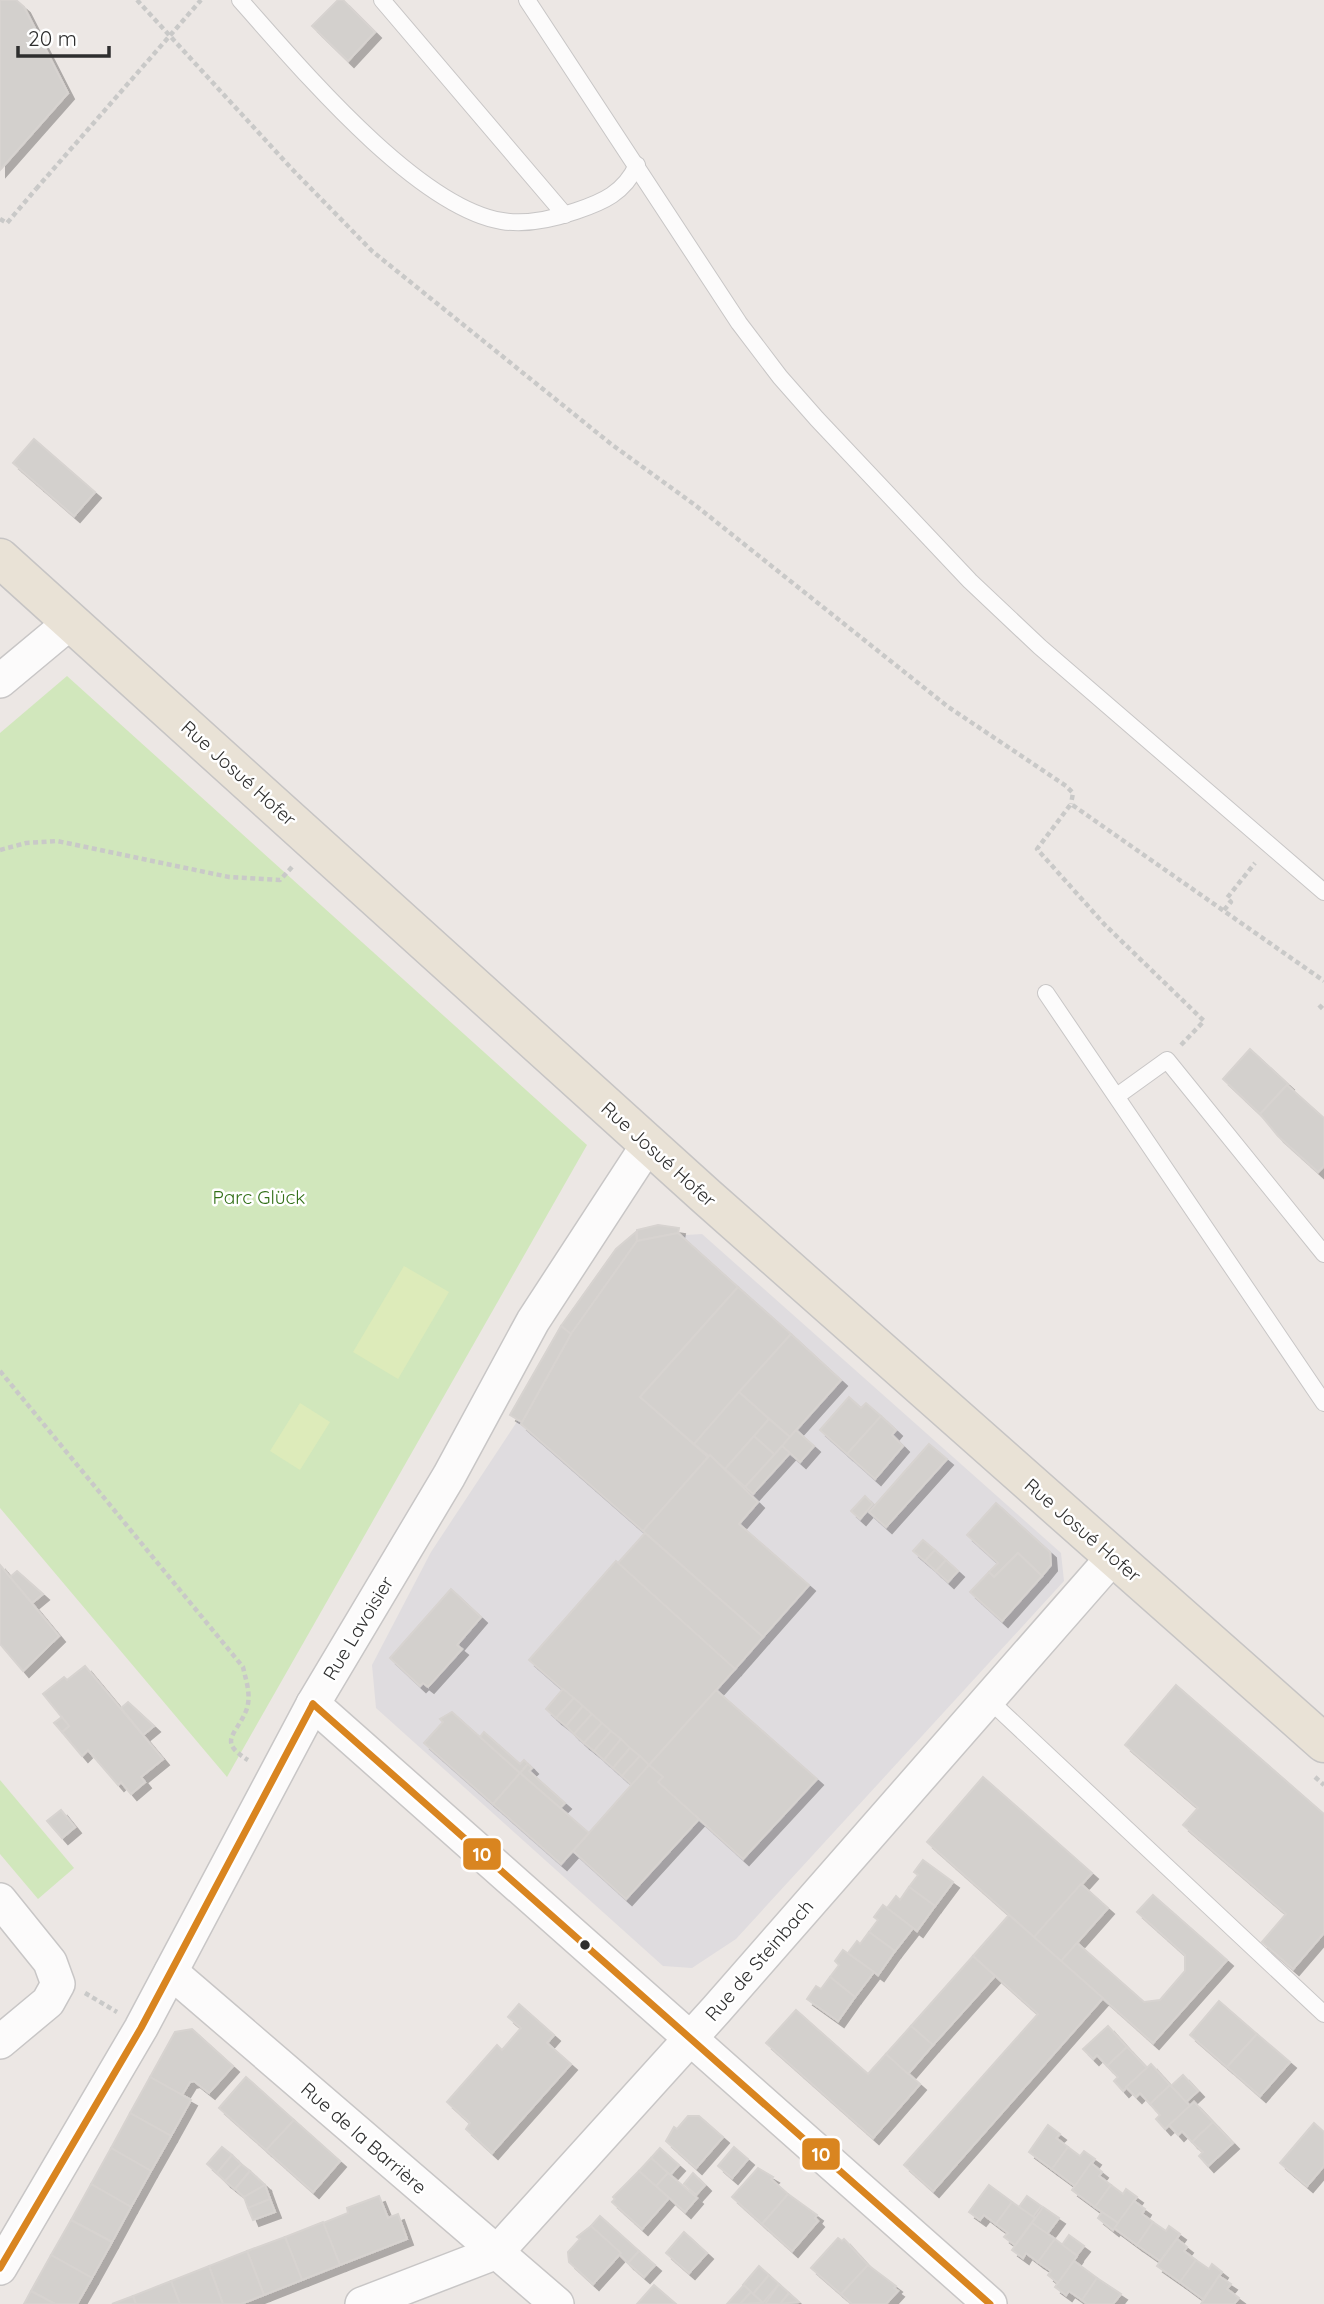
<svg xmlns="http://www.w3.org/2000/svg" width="1324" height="2304" viewBox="0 0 1324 2304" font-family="Quicksand,sans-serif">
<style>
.industrial{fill:#dfdcdf}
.green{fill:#d1e7bc}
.pitch{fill:#ddebba}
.building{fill:#d3d0cd;stroke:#d7d3d0;stroke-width:2;filter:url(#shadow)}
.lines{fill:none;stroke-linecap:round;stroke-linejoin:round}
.service-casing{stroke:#c8c6c6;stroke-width:18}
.minor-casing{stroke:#c8c6c6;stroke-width:36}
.primary-casing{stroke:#c6c4c4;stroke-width:41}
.path{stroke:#c9c9c8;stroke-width:4.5;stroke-dasharray:5 3.5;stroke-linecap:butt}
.service{stroke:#fcfbfb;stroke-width:16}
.minor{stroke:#fcfbfb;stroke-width:33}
.primary{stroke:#e9e2d6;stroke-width:38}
.path-bridge{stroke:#c9c9c8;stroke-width:4.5;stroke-dasharray:5 3.5;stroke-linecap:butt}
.bus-1-casing{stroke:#fff;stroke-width:12}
.bus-1{stroke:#d98520;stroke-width:7}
.bus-dot{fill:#2e2e2e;stroke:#fff;stroke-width:2.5}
.labels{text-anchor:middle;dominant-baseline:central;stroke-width:5;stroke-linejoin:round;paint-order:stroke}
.street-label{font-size:19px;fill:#2e2e2e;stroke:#fff}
.park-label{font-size:19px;fill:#327018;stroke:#fff}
.line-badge{stroke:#fff;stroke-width:2.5}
.badge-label{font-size:19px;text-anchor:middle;font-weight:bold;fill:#fff}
</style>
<defs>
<filter id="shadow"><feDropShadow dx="6" dy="6" stdDeviation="0" flood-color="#0004"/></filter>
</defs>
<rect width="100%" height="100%" fill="#ece7e4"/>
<polygon class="industrial" points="702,1234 1061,1553 1064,1581 736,1939 692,1968 663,1966 376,1708 372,1665 431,1552 638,1238"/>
<g class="green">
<polygon points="67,676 587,1145 227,1777 0,1508 0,733"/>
<polygon points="0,1780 74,1868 38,1899 0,1854"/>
</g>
<g class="pitch">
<polygon points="404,1266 449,1292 398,1379 353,1352"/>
<polygon points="300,1403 330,1422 300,1470 270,1451"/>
</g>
<g class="building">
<polygon points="0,0 16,0 24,7 68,93 0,170"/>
<polygon points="338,0 343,0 375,32 348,61 312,26"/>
<polygon points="34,439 95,492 74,516 13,463"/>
<polygon points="1250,1049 1288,1084 1260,1114 1223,1079"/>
<polygon points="1287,1085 1324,1118 1324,1166 1318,1172 1278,1136 1260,1114"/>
<polygon points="658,1225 679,1228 678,1233 637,1241 637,1230"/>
<polygon points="636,1232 637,1241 571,1334 561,1326 616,1249"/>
<polygon points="678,1233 738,1287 640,1397 708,1457 643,1531 521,1424 571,1334 637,1241"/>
<polygon points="738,1287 791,1334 694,1444 640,1397"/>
<polygon points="561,1326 571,1334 522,1422 510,1415"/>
<polygon points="791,1334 841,1380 790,1437 739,1392"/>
<polygon points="739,1392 769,1419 725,1469 694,1444"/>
<polygon points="849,1397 861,1408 866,1403 881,1416 847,1454 820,1430"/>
<polygon points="881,1416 896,1430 892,1435 903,1446 875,1479 847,1454"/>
<polygon points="769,1419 790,1437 775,1455 754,1436"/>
<polygon points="796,1430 814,1446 800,1462 782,1446"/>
<polygon points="754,1436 775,1455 745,1487 725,1469"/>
<polygon points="929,1444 947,1459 886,1527 869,1512"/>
<polygon points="782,1446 790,1453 753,1494 745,1487"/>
<polygon points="710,1455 758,1502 739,1524 809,1585 763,1637 643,1531"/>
<polygon points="865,1496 873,1504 860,1519 851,1511"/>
<polygon points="996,1503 1050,1552 1051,1565 1042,1576 1018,1553 994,1577 989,1572 998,1563 967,1535"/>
<polygon points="645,1533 763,1637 735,1669 618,1563"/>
<polygon points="923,1540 935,1550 925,1561 913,1551"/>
<polygon points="935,1550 946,1560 936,1571 925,1561"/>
<polygon points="1018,1553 1042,1576 1002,1621 970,1592 989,1572 994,1577"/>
<polygon points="946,1560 958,1571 948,1582 936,1571"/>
<polygon points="616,1561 735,1669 649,1765 529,1660"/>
<polygon points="0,1565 59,1636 23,1671 0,1644"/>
<polygon points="17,1571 43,1594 32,1603 10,1577"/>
<polygon points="451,1589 481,1617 457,1645 462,1649 428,1687 423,1683 420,1686 390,1658"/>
<polygon points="85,1666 163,1759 141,1777 145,1782 131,1794 121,1782 118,1785 88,1750 82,1756 62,1732 69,1726 43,1694 64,1677 67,1680"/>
<polygon points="1176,1685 1324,1814 1324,1933 1293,1969 1262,1942 1286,1914 1183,1825 1198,1808 1125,1745"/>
<polygon points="563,1689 574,1698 556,1718 546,1709"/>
<polygon points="716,1690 817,1779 743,1859 658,1782 663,1777 649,1765"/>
<polygon points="574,1698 583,1706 566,1726 556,1718"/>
<polygon points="128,1702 154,1726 143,1735 121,1708"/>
<polygon points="583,1706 592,1714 574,1734 566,1726"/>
<polygon points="452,1712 520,1773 493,1804 424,1743 443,1722 440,1719"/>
<polygon points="592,1714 602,1723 584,1743 574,1734"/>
<polygon points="62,1717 69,1726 62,1732 54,1723"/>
<polygon points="602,1723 611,1731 594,1751 584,1743"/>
<polygon points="611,1731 621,1739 604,1760 594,1751"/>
<polygon points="484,1732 520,1764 524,1760 528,1764 520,1773 480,1737"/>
<polygon points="621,1739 630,1748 613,1768 604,1760"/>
<polygon points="630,1748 640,1756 622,1776 613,1768"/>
<polygon points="640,1756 649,1765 632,1785 622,1776"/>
<polygon points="528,1764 532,1768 529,1771 565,1803 560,1808 520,1773"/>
<polygon points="649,1765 663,1777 658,1782 699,1819 626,1899 573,1851"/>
<polygon points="520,1773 589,1833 561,1864 493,1804"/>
<polygon points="983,1777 1092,1873 1034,1937 927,1842"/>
<polygon points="61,1810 75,1827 62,1838 47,1821"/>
<polygon points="923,1860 953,1882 935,1906 909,1887 918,1875 914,1872"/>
<polygon points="1081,1884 1108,1908 1061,1961 1034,1937"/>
<polygon points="909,1887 935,1906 917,1931 887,1908 896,1896 900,1900"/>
<polygon points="1153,1895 1227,1960 1153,2043 1061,1961 1077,1943 1144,2002 1160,2000 1185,1971 1185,1955 1137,1912"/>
<polygon points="883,1905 913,1928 895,1951 869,1932 878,1920 874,1917"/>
<polygon points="1009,1915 1103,1998 933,2191 904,2165 1038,2014 973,1956"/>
<polygon points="869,1932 895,1951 878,1975 848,1953 857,1941 860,1944"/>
<polygon points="843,1950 874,1972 855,1997 830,1977 839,1965 835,1961"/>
<polygon points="973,1956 995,1976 933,2045 911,2026"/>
<polygon points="830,1977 855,1997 838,2021 807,1999 816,1986 821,1989"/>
<polygon points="1219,2001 1257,2034 1227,2067 1190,2035"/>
<polygon points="519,2004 554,2035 547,2043 571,2064 492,2153 466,2129 470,2123 447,2102 497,2045 502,2050 521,2028 508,2017"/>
<polygon points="796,2010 868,2074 886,2054 920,2084 873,2138 766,2043"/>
<polygon points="911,2026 933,2045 908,2074 886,2054"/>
<polygon points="1108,2026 1127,2047 1107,2066 1097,2055 1093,2059 1083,2049"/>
<polygon points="192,2029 233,2066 209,2093 194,2081 190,2082 182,2095 150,2077 175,2032"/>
<polygon points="1257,2034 1290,2062 1260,2096 1227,2067"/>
<polygon points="1127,2047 1147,2068 1123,2091 1114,2081 1118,2077 1107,2066"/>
<polygon points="1151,2064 1170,2085 1150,2104 1140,2093 1136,2097 1126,2087"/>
<polygon points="1183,2075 1198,2091 1186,2102 1171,2086"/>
<polygon points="150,2077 191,2100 171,2136 130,2113"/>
<polygon points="246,2077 294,2120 266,2150 219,2108"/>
<polygon points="1170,2085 1190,2106 1165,2129 1156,2119 1160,2115 1150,2104"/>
<polygon points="1194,2102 1213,2122 1192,2142 1182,2131 1178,2135 1169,2125"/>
<polygon points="130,2113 171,2136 151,2171 111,2148"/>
<polygon points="688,2116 699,2116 723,2137 696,2168 666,2141 674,2127 677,2129"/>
<polygon points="294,2120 340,2161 313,2192 266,2150"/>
<polygon points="1213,2122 1233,2143 1208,2166 1199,2156 1203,2152 1192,2142"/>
<polygon points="1314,2123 1324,2132 1324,2166 1307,2186 1280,2163"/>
<polygon points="1048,2125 1060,2134 1056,2138 1068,2147 1052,2169 1029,2152"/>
<polygon points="222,2147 232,2155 217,2173 207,2164"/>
<polygon points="734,2147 748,2159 732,2178 718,2166"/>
<polygon points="1068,2147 1080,2156 1084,2151 1095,2159 1075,2186 1052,2169"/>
<polygon points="111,2148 151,2171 131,2207 91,2184"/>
<polygon points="660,2148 679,2165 670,2175 651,2158"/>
<polygon points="232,2155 241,2164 225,2181 217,2173"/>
<polygon points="651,2158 668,2173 656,2186 639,2171"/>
<polygon points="1091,2163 1102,2172 1099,2176 1111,2185 1095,2207 1072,2190"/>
<polygon points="241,2164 250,2171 235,2189 225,2181"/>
<polygon points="758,2168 773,2177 771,2179 788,2194 762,2224 732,2197"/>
<polygon points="250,2171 265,2185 244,2197 235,2189"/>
<polygon points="639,2171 669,2198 642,2229 612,2202 615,2199 613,2197"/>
<polygon points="668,2173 697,2198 685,2212 656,2186"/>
<polygon points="693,2173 705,2185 696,2195 684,2184"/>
<polygon points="91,2184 131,2207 112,2242 71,2220"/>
<polygon points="265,2185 270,2199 248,2208 244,2197"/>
<polygon points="989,2185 1012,2202 996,2224 984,2215 980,2220 969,2212"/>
<polygon points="1111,2185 1123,2194 1126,2189 1137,2197 1118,2223 1095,2207"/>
<polygon points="788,2194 817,2215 815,2218 818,2221 792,2251 762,2224"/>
<polygon points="379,2196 388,2218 398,2214 407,2239 340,2265 323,2223 348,2213 347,2208"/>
<polygon points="1027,2196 1041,2206 1033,2217 1019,2207"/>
<polygon points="270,2199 275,2212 253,2220 248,2208"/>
<polygon points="1134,2201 1145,2209 1142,2214 1153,2222 1137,2245 1114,2228"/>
<polygon points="1012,2202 1035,2218 1015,2245 1004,2237 1008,2233 996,2224"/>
<polygon points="1043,2207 1059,2218 1047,2234 1032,2223"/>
<polygon points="1102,2212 1118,2223 1113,2230 1098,2218"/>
<polygon points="600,2216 639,2251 628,2263 591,2226"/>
<polygon points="71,2220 112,2242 92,2278 51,2255"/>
<polygon points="323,2222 340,2265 302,2280 285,2237"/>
<polygon points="1153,2222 1166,2231 1169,2226 1180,2234 1160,2261 1137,2245"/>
<polygon points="1032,2223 1055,2239 1038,2262 1026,2253 1023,2258 1012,2250"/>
<polygon points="591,2226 621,2253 593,2284 569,2262 568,2252 580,2239 577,2237"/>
<polygon points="684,2232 707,2253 689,2273 666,2253"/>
<polygon points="1069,2235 1084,2246 1077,2255 1062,2245"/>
<polygon points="285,2237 302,2280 264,2295 247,2251"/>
<polygon points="838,2238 842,2241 844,2239 868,2265 841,2294 811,2268"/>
<polygon points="1055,2239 1077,2256 1058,2283 1048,2275 1051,2271 1038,2262"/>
<polygon points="1177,2239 1187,2247 1184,2251 1196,2260 1180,2282 1157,2266"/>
<polygon points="247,2251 264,2295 241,2304 223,2304 209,2266"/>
<polygon points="639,2251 655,2265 644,2277 628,2263"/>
<polygon points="51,2255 92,2278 77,2304 55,2304 31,2291"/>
<polygon points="1196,2260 1209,2269 1212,2264 1222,2272 1203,2299 1180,2282"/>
<polygon points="1074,2261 1097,2278 1082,2300 1069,2291 1066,2295 1055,2287"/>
<polygon points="868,2265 896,2286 894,2288 898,2291 886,2304 852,2304 841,2294"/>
<polygon points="209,2266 223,2304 180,2304 171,2281"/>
<polygon points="759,2266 769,2275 753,2294 743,2285"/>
<polygon points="769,2275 779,2284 763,2303 753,2294"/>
<polygon points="1219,2276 1231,2284 1227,2289 1239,2298 1234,2304 1201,2304"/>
<polygon points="1097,2278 1121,2294 1113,2304 1087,2304 1082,2300"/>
<polygon points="171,2281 180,2304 136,2304 133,2296"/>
<polygon points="779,2284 789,2293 780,2304 765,2304"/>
<polygon points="654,2285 676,2304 637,2304"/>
<polygon points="744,2285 751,2292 740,2304 727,2304"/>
<polygon points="31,2291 55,2304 24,2304"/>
<polygon points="751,2292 763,2303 740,2304"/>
<polygon points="789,2293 799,2302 780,2304"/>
<polygon points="133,2296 136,2304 112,2304"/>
</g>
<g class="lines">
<g class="service-casing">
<g id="service">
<path d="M240,0C298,65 416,207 502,221C526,225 553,219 576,211C603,202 624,193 637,165"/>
<polyline points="382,0 565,215"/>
<polyline points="527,0 739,323 780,377 817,419 970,581 1040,647 1324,892"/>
<polyline points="1046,993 1324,1403"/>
<polyline points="1117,1096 1167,1060 1324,1254"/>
<polyline points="988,1699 1324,2014"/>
</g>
</g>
<g class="minor-casing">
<g id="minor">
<polyline points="0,681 72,621"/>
<polyline points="313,1704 990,2304"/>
<polyline points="0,1900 50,1962 58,1984 48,2002 0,2042"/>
<polyline points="171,1972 557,2304"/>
<polyline points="0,2268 141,2028 313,1704 449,1476 533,1321 649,1143"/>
<polyline points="362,2304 497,2252 716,2010 1113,1557"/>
</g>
</g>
<g class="primary-casing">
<polyline id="primary" points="0,558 707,1197 1324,1743"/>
</g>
<g class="path">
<polyline points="137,0 291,168 372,251 611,444 695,505 947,706 1066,786 1073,793 1071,804"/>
<polyline points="0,219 7,223 36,189"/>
<polyline points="0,850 26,843 57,841 229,877 280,880 292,867"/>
<polyline points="1224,910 1231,902 1227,898 1255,863"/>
<polyline points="1319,1005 1324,1010"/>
<polyline points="1181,1045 1204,1021 1105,925 1037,849 1071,804 1324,981"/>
<path d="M0,1371L243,1667C246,1681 252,1696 246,1711C236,1735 217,1741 248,1760"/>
<polyline points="1315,1777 1324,1785"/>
<polyline points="85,1993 117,2012"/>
</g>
<use href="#service" class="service"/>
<use href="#minor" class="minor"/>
<use href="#primary" class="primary"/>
<polyline class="path-bridge" points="36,189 201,0"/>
<g class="bus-1-casing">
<g id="bus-1">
<polyline points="313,1704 990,2304"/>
<polyline points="0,2268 141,2028 313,1704"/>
</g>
</g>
<use href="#bus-1" class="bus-1"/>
</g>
<circle class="bus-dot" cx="585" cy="1945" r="6"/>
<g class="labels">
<g class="street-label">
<text transform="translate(239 773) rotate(42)">Rue Josué Hofer</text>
<text transform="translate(659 1154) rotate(42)">Rue Josué Hofer</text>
<text transform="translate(1083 1530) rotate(41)">Rue Josué Hofer</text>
<text transform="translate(358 1628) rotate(-59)">Rue Lavoisier</text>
<text transform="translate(759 1960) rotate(-49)">Rue de Steinbach</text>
<text transform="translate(364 2138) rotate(41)">Rue de la Barrière</text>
</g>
<g class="park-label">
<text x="259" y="1197">Parc Glück</text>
</g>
</g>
<g class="line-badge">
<rect x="462" y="1837" width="40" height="34" rx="7" fill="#d98520"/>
<rect x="801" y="2137" width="40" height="34" rx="7" fill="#d98520"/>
</g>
<g class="badge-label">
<text x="482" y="1861">10</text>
<text x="821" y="2161">10</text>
</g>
<path d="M18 46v10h91v-10" fill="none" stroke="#2e2e2e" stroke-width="3.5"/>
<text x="28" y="46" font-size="21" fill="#2e2e2e" stroke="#ffffff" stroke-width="5" paint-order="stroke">20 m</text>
</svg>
